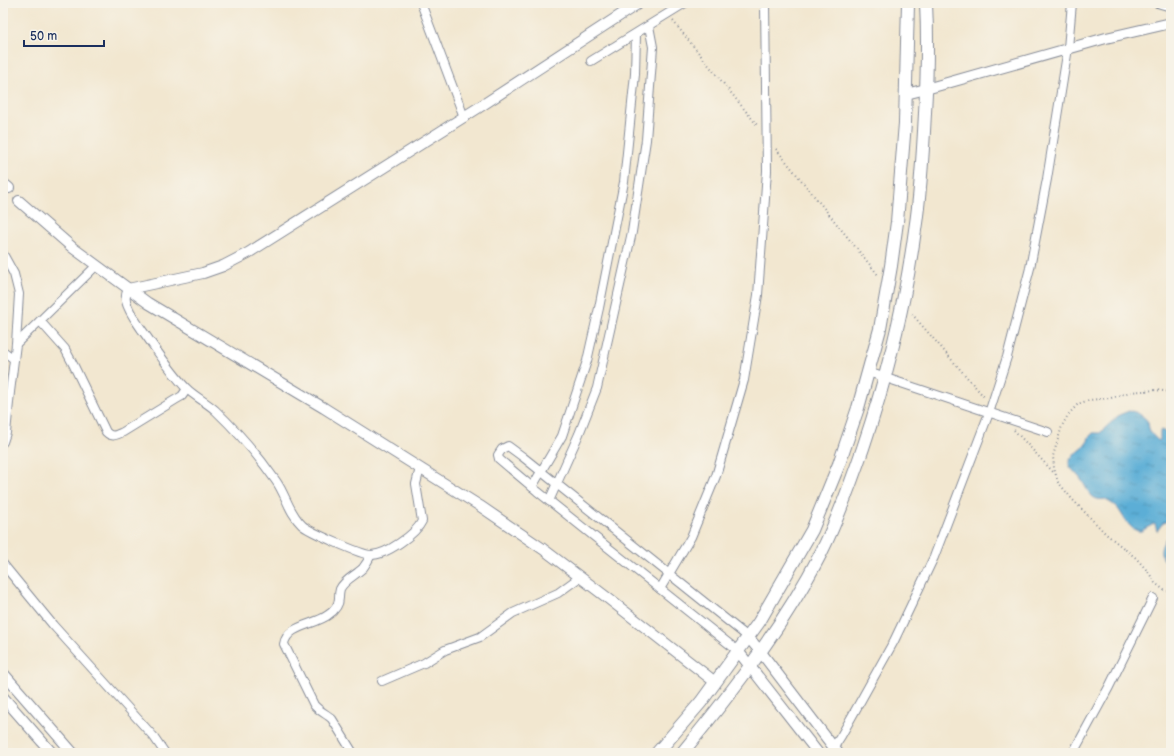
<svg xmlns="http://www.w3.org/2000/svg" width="1174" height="756" viewBox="0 0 1174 756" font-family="'Balsamiq Sans',sans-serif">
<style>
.water{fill:url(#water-ripples);stroke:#3b6e9a}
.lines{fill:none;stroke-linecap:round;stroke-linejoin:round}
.minor-casing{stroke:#868b97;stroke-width:10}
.tertiary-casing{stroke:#868b97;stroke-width:12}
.secondary-casing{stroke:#868b97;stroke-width:14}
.path{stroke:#868b97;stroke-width:2;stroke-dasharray:1 3;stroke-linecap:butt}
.minor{stroke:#fff;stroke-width:8}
.tertiary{stroke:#fff;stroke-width:10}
.secondary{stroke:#fff;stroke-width:12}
</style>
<defs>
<pattern id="water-ripples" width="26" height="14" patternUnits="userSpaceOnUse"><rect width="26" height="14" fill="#5baed6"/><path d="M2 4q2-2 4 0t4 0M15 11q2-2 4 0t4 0" fill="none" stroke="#4a8eb1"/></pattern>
</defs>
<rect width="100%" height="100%" fill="#f7f3e8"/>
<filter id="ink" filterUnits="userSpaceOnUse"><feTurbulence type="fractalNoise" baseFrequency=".025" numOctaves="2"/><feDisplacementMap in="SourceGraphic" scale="8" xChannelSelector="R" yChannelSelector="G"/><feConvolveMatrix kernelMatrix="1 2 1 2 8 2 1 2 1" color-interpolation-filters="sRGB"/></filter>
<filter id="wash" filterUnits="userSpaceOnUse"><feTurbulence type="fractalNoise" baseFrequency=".012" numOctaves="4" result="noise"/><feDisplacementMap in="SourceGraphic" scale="16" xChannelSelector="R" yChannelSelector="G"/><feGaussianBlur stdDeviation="0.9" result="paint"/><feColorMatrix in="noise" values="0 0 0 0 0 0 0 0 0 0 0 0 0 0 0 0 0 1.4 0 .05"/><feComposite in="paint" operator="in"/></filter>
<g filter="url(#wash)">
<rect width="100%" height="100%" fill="#f2e7d0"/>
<g class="water">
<path d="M1129,411C1136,411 1144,416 1148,422C1149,424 1148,426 1149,428C1150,433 1155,438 1159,441L1160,440V431L1162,430L1171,437V524L1167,521L1162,524L1157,531L1155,524C1150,525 1146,529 1141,531C1132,533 1123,516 1119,510C1116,505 1109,502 1104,499C1090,502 1087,487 1080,478C1076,473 1072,470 1069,465L1070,460L1074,454L1082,449L1088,441L1089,437L1093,433H1100L1119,415Z"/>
<path d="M1171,530V566C1153,553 1163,544 1171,530Z"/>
</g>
</g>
<g filter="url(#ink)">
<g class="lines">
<g class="minor-casing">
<g id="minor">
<polyline points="421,3 464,117"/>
<polyline points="1157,3 1171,7"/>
<polyline points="591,61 685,3"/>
<polyline points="3,254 14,274 19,294 16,344 10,392 6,433 3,442"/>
<path d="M128,289C126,293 125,296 126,301C128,311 136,321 142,330C156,349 169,370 186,388C194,396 206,402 215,410C237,431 258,455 276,481C286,495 289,513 302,525C308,531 362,555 371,555C386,555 416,534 422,521L416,484L420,468"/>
<path d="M40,321L65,349L74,366L106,432C112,438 116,435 123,432L175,400L182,396L187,389"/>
<polyline points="16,344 96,266"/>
<polyline points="3,351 14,359"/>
<polyline points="868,372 1048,432"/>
<polyline points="532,487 562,436 587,361 599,308 624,182 635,74 636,34"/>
<polyline points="549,501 579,434 597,388 632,232 646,140 653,47 649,26"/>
<polyline points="3,564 53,625 154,737 165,753"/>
<polyline points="660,589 691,537 716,476 744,380 758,295 767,171 765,3"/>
<polyline points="738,651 537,491 499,459 498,455 502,449 508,446 523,457 748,637"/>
<polyline points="382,681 424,663 445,650 480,637 513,613 558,593 580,577"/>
<path d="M353,753L332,719C327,714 319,711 314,705L284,644C287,625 315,625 328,615C334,611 339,606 339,598C339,595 339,592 340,589C344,580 356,575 363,568C366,564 369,559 371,555"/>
<polyline points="830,753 841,736 894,641 934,557 989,413 1007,357 1030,268 1047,179 1068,48 1072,3"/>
<polyline points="1073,753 1109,687 1153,598"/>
</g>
</g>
<g class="tertiary-casing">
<g id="tertiary">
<polyline points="906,94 926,89 1106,38 1171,23"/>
<polyline points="3,183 9,188"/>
<polyline points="19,201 73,248 148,303 324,408 480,506 543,549 605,596 715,682"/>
<polyline points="128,289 203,273 223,266 248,253 478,108 639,3"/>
<polyline points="748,637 760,651 838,753"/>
<polyline points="738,651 818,753"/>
<polyline points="3,673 73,753"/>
<polyline points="3,697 52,753"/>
</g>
</g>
<g class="secondary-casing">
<g id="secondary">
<polyline points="657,753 701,702 759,622 812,530 839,464 858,408 880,329 891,266 897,222 905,123 908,3"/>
<path d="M682,753C733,691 784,625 821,553C838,519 851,483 863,448C887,377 905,304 915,230C921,192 923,152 925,113C927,76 928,40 926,3"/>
</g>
</g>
<g class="path">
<polyline points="673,21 757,125"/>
<polyline points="776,149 879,276"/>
<polyline points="912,314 985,398"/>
<polyline points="1171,392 1156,390 1130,392 1111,398 1089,400 1078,404 1068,415 1062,426 1053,456 1054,468 1058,482 1072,499 1106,534 1136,558 1149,573 1155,583 1164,590 1171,592"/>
<polyline points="1014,430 1055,474"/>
</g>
<use href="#minor" class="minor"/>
<use href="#tertiary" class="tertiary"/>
<use href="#secondary" class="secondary"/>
</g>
</g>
<rect width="1174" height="756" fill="none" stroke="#f7f3e8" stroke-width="16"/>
<path d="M24 40v6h80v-6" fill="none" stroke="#1b2f5e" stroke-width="2"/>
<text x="30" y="40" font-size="12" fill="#1b2f5e" stroke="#f7f3e8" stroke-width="3" paint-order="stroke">50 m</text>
</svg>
